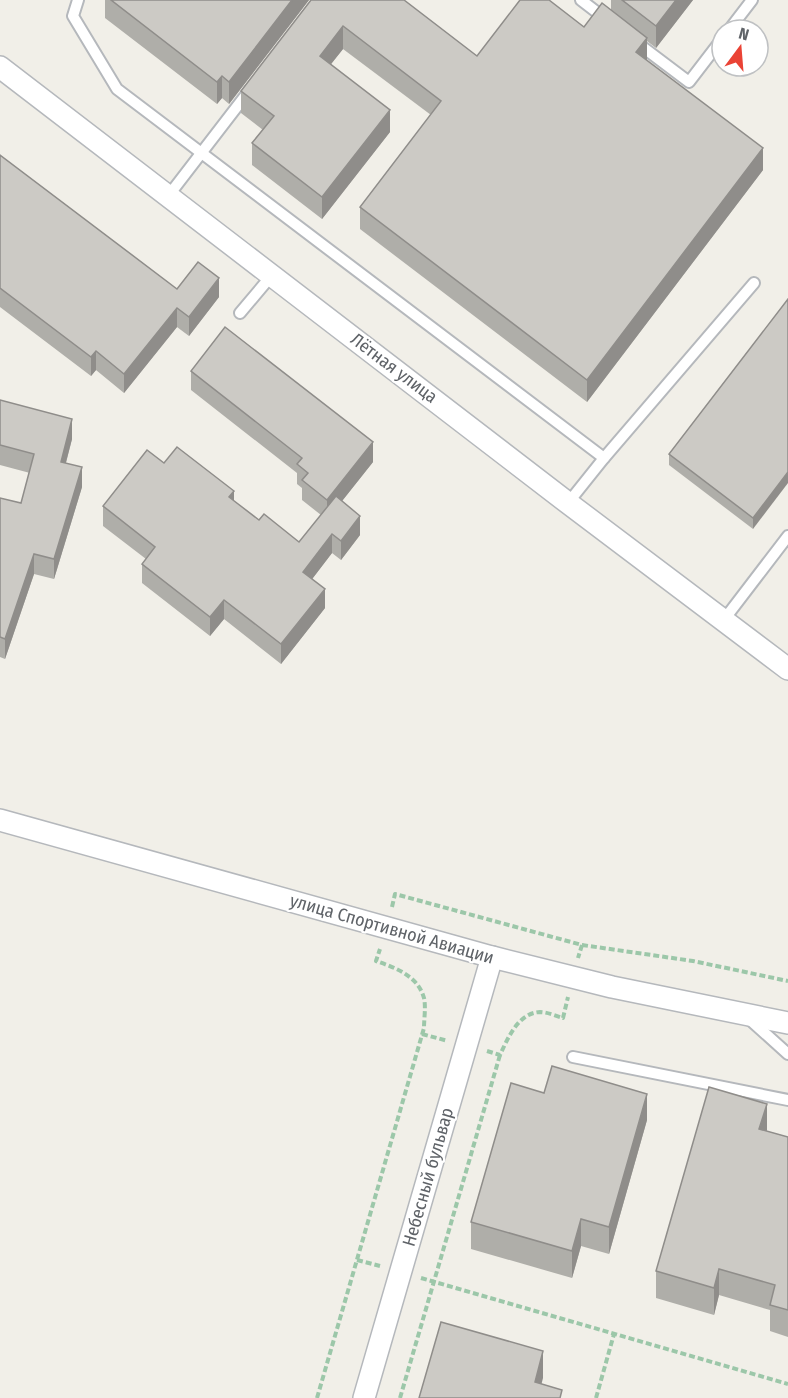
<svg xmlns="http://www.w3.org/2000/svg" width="788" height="1398" viewBox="0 0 788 1398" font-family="'Fira Sans Condensed',sans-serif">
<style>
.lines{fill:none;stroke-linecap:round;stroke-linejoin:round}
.service-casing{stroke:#b5b8bc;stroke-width:14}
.minor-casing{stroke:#b5b8bc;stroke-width:24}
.path{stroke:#9cc7a9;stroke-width:4;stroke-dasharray:6 3;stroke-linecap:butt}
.service{stroke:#fff;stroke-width:10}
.minor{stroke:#fff;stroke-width:21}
.wall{fill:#afaea9}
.shaded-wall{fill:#8f8d8a}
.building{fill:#cccac5;stroke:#8f8d8a;stroke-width:1.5}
.labels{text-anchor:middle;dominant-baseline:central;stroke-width:4.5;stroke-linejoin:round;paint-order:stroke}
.street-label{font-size:18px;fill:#5f6368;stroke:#fff}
</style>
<rect width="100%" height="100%" fill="#f1efe8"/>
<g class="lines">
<g class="service-casing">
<g id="service">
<polyline points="78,0 73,16 117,89 604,458"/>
<polyline points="581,0 607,20"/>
<polyline points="729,30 752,0"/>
<polyline points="636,42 689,82 722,39"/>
<polyline points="169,195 249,91"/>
<polyline points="240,313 272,275"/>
<polyline points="568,503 604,458 754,283"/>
<polyline points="723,621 788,536"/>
<polyline points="748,1018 788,1054"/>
<polyline points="573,1057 788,1100"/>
</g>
</g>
<g class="minor-casing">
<g id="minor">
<polyline points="0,67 568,503 788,669"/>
<polyline points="0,820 492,957 612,987 788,1023"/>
<polyline points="364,1398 492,957"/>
</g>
</g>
<g class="path">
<polyline points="392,907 395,894 582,945 578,958"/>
<polyline points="582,945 693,961 788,981"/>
<polyline points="422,1034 448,1041"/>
<path d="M487,1051L500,1055C508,1038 518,1013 540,1012C547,1012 556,1016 563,1018L568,997"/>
<polyline points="357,1260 380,1266"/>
<polyline points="421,1278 788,1384"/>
<path d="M317,1398L424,1028C424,1019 426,1007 424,998C418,976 396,968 376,961L380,949"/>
<polyline points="400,1398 500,1055"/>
<polyline points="596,1398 614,1334"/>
</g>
<use href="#service" class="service"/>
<use href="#minor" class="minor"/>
</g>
<g class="wall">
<polygon points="105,0 309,0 229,104 222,98 217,104 105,18"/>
<polygon points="311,0 408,3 477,56 584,27 611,10 611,0 693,0 656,48 647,41 647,60 763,170 587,402 360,229 360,207 431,115 343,49 331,64 390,132 322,219 252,165 252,143 263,130 241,113 241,91"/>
<polygon points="0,155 177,289 219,297 189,336 177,327 124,393 96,370 91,376 0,307"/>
<polygon points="788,299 753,529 669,465 669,454"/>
<polygon points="191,371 373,462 342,501 360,535 341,560 332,553 312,579 325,608 281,664 224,619 210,636 142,583 142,564 146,559 103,526 103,506 164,463 234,501 259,520 299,542 321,515 302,500 302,488 297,484 297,473 191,390"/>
<polygon points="0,400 72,439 66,463 82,487 54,579 34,574 5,659 0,657 0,498 21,503 30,473 0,465"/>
<polygon points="544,1093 647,1120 609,1254 581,1246 572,1278 471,1249 471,1222"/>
<polygon points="767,1131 788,1137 788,1337 770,1331 770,1310 719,1295 714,1315 656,1298 656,1271"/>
</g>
<g class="shaded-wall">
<polygon points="292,0 309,0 229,104 229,82"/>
<polygon points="676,0 693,0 656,48 656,26"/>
<polygon points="343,26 343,49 320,78 320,56"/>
<polygon points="647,38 647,60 636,74 636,52"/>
<polygon points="222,76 222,98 217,104 217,82"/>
<polygon points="390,110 390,132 322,219 322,197"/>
<polygon points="763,148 763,170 587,402 587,380"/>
<polygon points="219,278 219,297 189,336 189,317"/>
<polygon points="177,308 177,327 124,393 124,374"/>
<polygon points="96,351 96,370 91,376 91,357"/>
<polygon points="72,419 72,439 61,481 61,462"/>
<polygon points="373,442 373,462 327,520 327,500"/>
<polygon points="82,467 82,487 54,579 54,559"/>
<polygon points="788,472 788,483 753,529 753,518"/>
<polygon points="234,491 234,510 229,497"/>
<polygon points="360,516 360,535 341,560 341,541"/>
<polygon points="332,534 332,553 303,591 303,572"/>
<polygon points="34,554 34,574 5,659 5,639"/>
<polygon points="325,589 325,608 281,664 281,644"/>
<polygon points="224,600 224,619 210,636 210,617"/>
<polygon points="647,1094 647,1120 609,1254 609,1227"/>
<polygon points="767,1104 767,1131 759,1129"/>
<polygon points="581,1219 581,1246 572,1278 572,1251"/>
<polygon points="719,1269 719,1295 714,1315 714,1288"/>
<polygon points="543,1351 543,1378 538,1398 535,1382"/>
</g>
<g class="building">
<polygon points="111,0 292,0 229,82 222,76 217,82"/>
<polygon points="311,0 404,0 477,56 520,0 549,0 584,27 602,3 647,38 636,52 763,148 587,380 360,207 441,101 343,26 320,56 390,110 322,197 252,143 274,116 241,91"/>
<polygon points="622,0 676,0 656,26"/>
<polygon points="0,155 177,289 198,262 219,278 189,317 177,308 124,374 96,351 91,357 0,288"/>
<polygon points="788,299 788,472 753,518 669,454"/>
<polygon points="225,327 373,442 327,500 302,480 308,473 297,464 302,458 191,371"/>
<polygon points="0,400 72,419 61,462 82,467 54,559 34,554 5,639 0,637 0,498 21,503 34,454 0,445"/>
<polygon points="177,447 234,491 229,497 259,520 264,514 299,542 336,496 360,516 341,541 332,534 303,572 325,589 281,644 224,600 210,617 142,564 155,547 103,506 147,450 164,463"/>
<polygon points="552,1066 647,1094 609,1227 581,1219 572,1251 471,1222 511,1083 544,1093"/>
<polygon points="709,1087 767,1104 759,1129 788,1137 788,1310 770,1305 775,1285 719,1269 714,1288 656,1271"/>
<polygon points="441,1322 543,1351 535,1382 562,1390 560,1398 419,1398"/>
</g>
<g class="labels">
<g class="street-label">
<text transform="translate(394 368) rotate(37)">Лётная улица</text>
<text transform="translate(392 929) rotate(16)">улица Спортивной Авиации</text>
<text transform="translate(428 1177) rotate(-74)">Небесный бульвар</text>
</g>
</g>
<g transform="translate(740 48) rotate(16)"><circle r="28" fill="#ffffff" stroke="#bfc1c3" stroke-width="1.5"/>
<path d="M0-4.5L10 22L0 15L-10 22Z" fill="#ea4335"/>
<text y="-9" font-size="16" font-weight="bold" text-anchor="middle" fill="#5f6368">N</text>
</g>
</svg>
